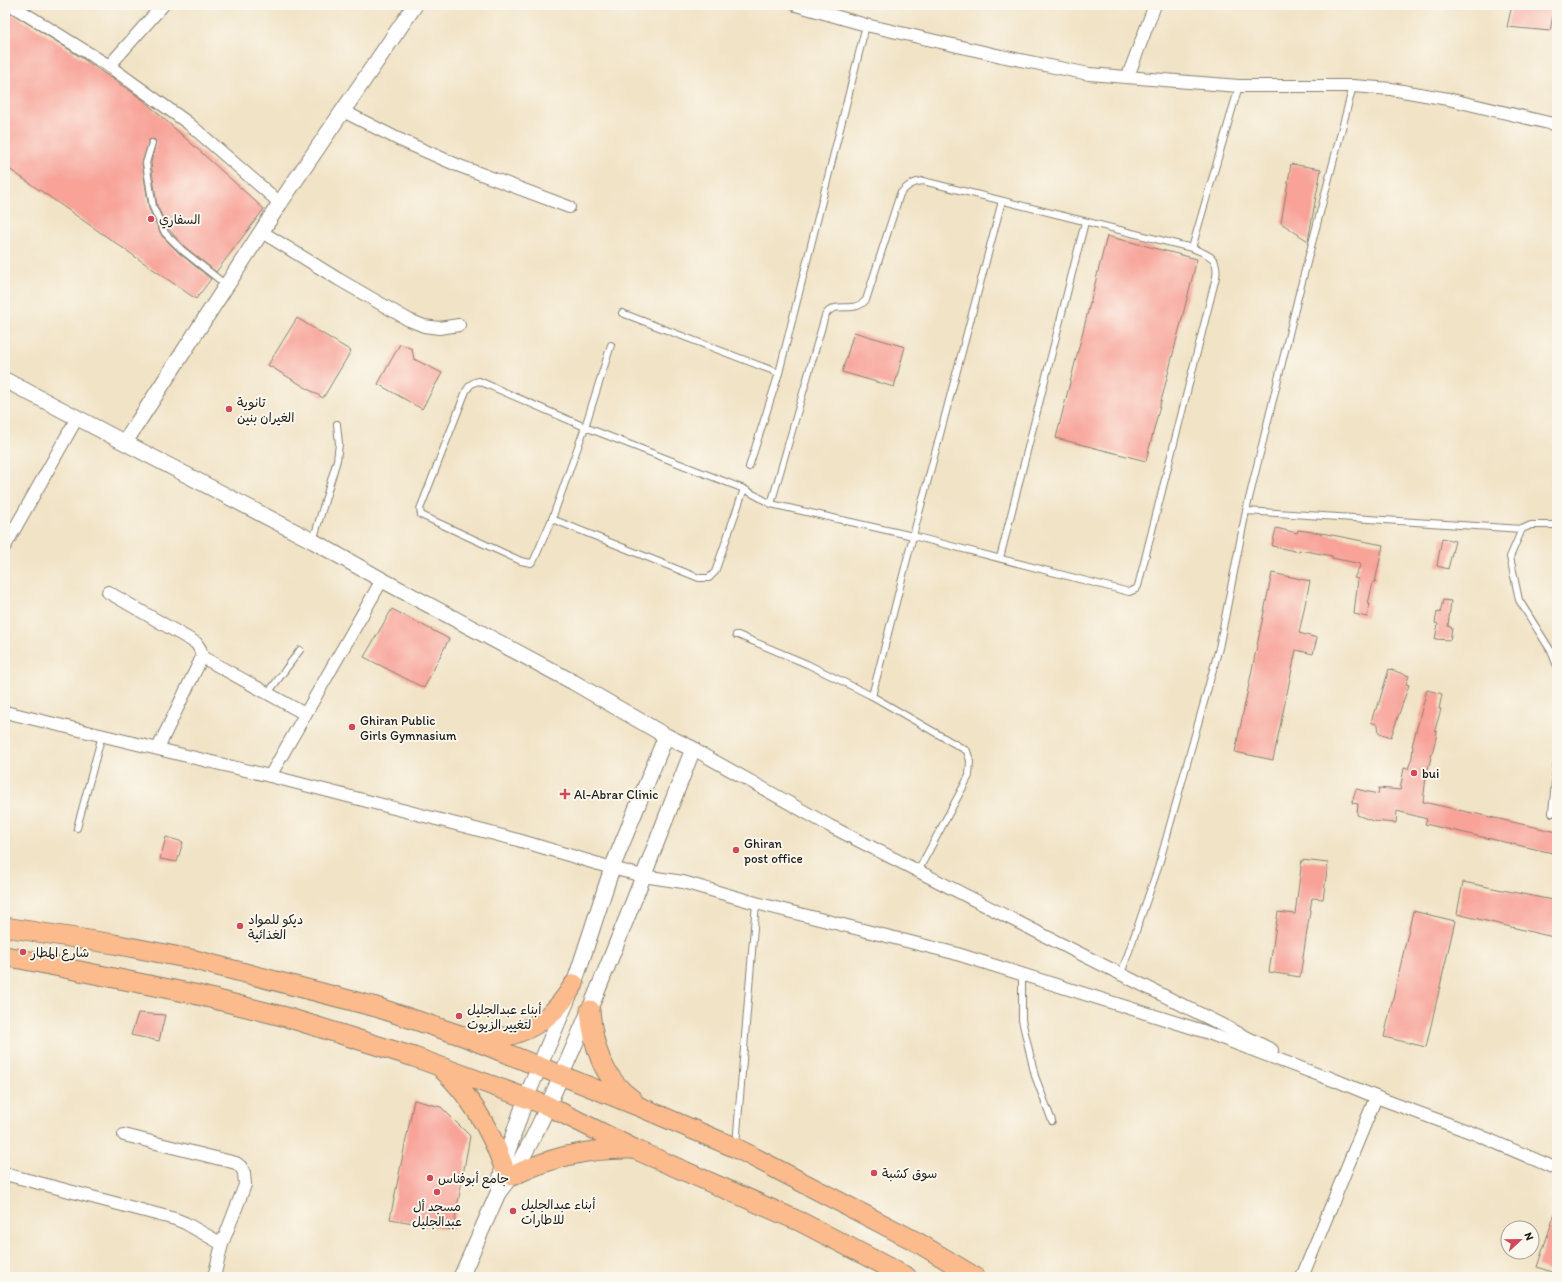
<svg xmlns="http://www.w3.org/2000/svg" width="1562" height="1282" viewBox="0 0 1562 1282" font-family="Itim,'Playpen Sans Arabic',sans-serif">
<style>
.building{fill:#f8a298}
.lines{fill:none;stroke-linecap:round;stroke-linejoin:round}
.service-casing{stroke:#868071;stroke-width:8}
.minor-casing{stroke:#868071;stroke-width:14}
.tertiary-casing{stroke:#868071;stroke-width:17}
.primary-casing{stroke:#868071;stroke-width:21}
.service{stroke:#fff;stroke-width:6}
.minor{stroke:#fff;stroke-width:12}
.tertiary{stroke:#fff;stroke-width:15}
.primary{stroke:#fbbb8c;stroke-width:19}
.poi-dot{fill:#d1495b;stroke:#fbf7ec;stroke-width:1.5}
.labels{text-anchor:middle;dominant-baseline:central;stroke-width:4;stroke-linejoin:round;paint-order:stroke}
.poi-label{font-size:13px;fill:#1c1c1c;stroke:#fbf7ec;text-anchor:start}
</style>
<rect width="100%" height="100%" fill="#fbf7ec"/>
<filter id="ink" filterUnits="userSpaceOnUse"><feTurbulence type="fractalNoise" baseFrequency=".025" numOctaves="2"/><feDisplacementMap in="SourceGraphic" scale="8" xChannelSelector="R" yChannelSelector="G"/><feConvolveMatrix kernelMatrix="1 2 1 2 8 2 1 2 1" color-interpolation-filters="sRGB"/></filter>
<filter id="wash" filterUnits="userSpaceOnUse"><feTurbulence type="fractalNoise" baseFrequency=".012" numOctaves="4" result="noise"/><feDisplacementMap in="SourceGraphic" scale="16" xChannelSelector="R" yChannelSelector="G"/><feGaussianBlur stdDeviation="0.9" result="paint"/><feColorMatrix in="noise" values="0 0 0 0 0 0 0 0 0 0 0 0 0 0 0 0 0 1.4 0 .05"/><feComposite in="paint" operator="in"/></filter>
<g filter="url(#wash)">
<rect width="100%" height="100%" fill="#f1e3c6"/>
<g id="blocks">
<g class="building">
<polygon points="1512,5 1555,5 1550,31 1507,27"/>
<polygon points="5,9 70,50 142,99 264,209 216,272 185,247 169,230 157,206 151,163 156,142 154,139 149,140 142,163 149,209 162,236 179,253 211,279 196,299 5,166"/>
<polygon points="1291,164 1321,169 1308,241 1281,223"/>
<polygon points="1107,236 1197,259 1146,461 1056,438"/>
<polygon points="297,318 351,351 323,398 268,365"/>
<polygon points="854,332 905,347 894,387 842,372"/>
<polygon points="400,344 412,349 414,359 442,373 422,409 378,384"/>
<polygon points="1276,528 1297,533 1298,530 1327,534 1383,545 1375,582 1373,582 1368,604 1370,604 1367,617 1354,614 1358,579 1354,578 1361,564 1332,558 1332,556 1311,552 1299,550 1299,552 1272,546"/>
<polygon points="1442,538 1455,541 1448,569 1437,566"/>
<polygon points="1272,573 1310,581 1299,633 1317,638 1313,654 1296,650 1273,760 1235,752"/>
<polygon points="1443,600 1451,601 1448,626 1452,628 1450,640 1435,639 1438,624 1435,623 1437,612 1440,613"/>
<polygon points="392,609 449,639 424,688 364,657"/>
<polygon points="1389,669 1409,676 1406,684 1409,685 1391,737 1379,733 1378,725 1371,722 1375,709 1377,709"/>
<polygon points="1427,690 1442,694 1439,709 1441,709 1435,730 1437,731 1436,738 1426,777 1423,802 1557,832 1557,854 1425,824 1427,819 1397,811 1396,823 1373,821 1357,815 1358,804 1352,803 1356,789 1378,794 1379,788 1400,790 1404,768 1408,769 1412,757 1413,746 1412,746"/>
<polygon points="166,837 183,842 177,862 160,859"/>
<polygon points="1302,860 1328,863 1323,899 1312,898 1300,977 1269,972 1278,912 1295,914"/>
<polygon points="1463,882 1557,901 1557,938 1457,914"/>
<polygon points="1413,911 1455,921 1426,1047 1384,1037"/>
<polygon points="138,1013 165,1015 159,1041 131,1035"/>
<polygon points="414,1100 441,1107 470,1136 453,1230 390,1219"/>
<polygon points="1555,1213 1557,1214 1557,1274 1537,1267"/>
</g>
</g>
</g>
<g filter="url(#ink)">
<use href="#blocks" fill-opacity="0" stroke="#868071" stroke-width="1"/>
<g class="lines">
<g class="service-casing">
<g id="service">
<polyline points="152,143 146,163 153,207 165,233 182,250 226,285"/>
<polyline points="1192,248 1239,86"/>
<polyline points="622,313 779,373 749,467"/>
<path d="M611,345L585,427L552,519L534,560L531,563L521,561L421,515L420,509L466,391C470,385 472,382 479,381L585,427L744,489L771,504L913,536L1129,592L1136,589L1138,586L1216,277C1219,257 1209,255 1192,248L923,181C912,182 907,186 900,194L866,300C853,315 834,299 825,316L771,504"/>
<polyline points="779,373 866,25"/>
<polyline points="1246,511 1522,529"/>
<polyline points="552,519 699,578 709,578 715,572 744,489"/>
<polyline points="1557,525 1531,525 1522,529 1510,557 1519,600 1551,651 1557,666"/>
<polyline points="313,541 337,460 339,444 337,424"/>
<polyline points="1000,558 1085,222"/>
<polyline points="736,635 738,635 807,664 872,696 967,751 970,761 969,776 918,871"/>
<polyline points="268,693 300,650"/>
<polyline points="872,696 913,536 1002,201"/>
<polyline points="1552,813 1557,761"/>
<polyline points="77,828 102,735"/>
<polyline points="1022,973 1022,1020 1035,1076 1052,1121"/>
<polyline points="1121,974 1158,868 1219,648 1246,511 1298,297 1353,86"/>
<polyline points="736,1145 756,903"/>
</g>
</g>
<g class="minor-casing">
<g id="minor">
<polyline points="11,5 109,66 188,123 280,203"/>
<polyline points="796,5 866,25 1001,56 1089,74 1239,86 1353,86 1391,89 1448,99 1557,125"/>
<polyline points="109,66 163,5"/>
<polyline points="1128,76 1155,5"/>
<polyline points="343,111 398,139 457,165 569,207"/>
<polyline points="262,232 338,279 409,320 424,326 439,328 459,325"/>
<polyline points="5,546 77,418"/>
<polyline points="108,592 196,643 200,649 202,657 158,748"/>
<polyline points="202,657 305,714"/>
<polyline points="5,712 270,776 518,840 612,868 643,876 683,882 756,903 954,953 1203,1031 1335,1081"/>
<polyline points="693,749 830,826 1043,935 1272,1050"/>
<polyline points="270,776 382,580"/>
<polyline points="1328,1077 1376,1097 1478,1135 1557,1169"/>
<polyline points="124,1135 236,1163 241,1167 244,1173 245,1185 222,1244 214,1277"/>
<polyline points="5,1174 175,1219 185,1223 222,1244"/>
<polyline points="1302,1277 1376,1097"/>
</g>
</g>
<g class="tertiary-casing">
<g id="tertiary">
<path d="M5,380L313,541L382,580L573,682L666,736L693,749C652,853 613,958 568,1060C548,1105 529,1155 498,1193"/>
<polyline points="125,442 280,203 415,5"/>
<polyline points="461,1277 498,1193 503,1165 526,1098 574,984 612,868 666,736"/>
</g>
</g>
<g class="primary-casing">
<g id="primary">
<polyline points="5,927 114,944 191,959 376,1007 463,1036 645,1109 736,1148 917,1242 975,1277"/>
<polyline points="5,956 194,994 286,1017 414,1057 548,1106 634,1149 801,1222 907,1277"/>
<path d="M590,1010C593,1046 602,1078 633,1100"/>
<path d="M476,1038C502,1041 532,1031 551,1013C561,1005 567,995 574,984"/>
<path d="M443,1070C471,1097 490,1129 503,1165"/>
<path d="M512,1176C550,1157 589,1148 632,1149"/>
</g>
</g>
<use href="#service" class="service"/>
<use href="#minor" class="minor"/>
<use href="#tertiary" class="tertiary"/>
<use href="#primary" class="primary"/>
</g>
</g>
<g class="poi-dot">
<circle cx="151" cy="219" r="4"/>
<circle cx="229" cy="409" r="4"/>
<circle cx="352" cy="727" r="4"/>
<circle cx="1414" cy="773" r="4"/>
<path d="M563 788h4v4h4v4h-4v4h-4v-4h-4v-4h4z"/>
<circle cx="736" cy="850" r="4"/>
<circle cx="240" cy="926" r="4"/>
<circle cx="23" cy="952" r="4"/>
<circle cx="459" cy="1016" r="4"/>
<circle cx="874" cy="1173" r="4"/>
<circle cx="430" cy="1178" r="4"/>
<circle cx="437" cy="1192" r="4"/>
<circle cx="513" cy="1211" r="4"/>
</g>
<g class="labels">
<g class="poi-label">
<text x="159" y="219">السفاري</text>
<text x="237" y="402">تانوية<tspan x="237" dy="15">الغيران بنين</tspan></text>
<text x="360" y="720">Ghiran Public<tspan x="360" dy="15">Girls Gymnasium</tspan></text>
<text x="1422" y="773">bui</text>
<text x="574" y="794">Al-Abrar Clinic</text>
<text x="744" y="843">Ghiran<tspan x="744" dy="15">post office</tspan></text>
<text x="248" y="919">ديكو للمواد<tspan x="248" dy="15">الغذائية</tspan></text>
<text x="31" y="952">شارع المطار</text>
<text x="467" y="1009">أبناء عبدالجليل<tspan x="467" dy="15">لتغيير الزيوت</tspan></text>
<text x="882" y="1173">سوق كشبة</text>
<text x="438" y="1178">جامع أبوفناس</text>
<text x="521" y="1204">أبناء عبدالجليل<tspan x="521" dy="15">للاطارات</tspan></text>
<text x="437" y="1206" text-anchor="middle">مسجد أل<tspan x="437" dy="15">عبدالجليل</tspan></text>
</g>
</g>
<rect width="1562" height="1282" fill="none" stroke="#fbf7ec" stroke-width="20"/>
<g transform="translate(1520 1240) rotate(68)"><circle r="19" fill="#fbf7ec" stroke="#a29f99"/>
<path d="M0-3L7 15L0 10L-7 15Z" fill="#d1495b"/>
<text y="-6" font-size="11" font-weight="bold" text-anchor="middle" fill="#1c1c1c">N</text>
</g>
</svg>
